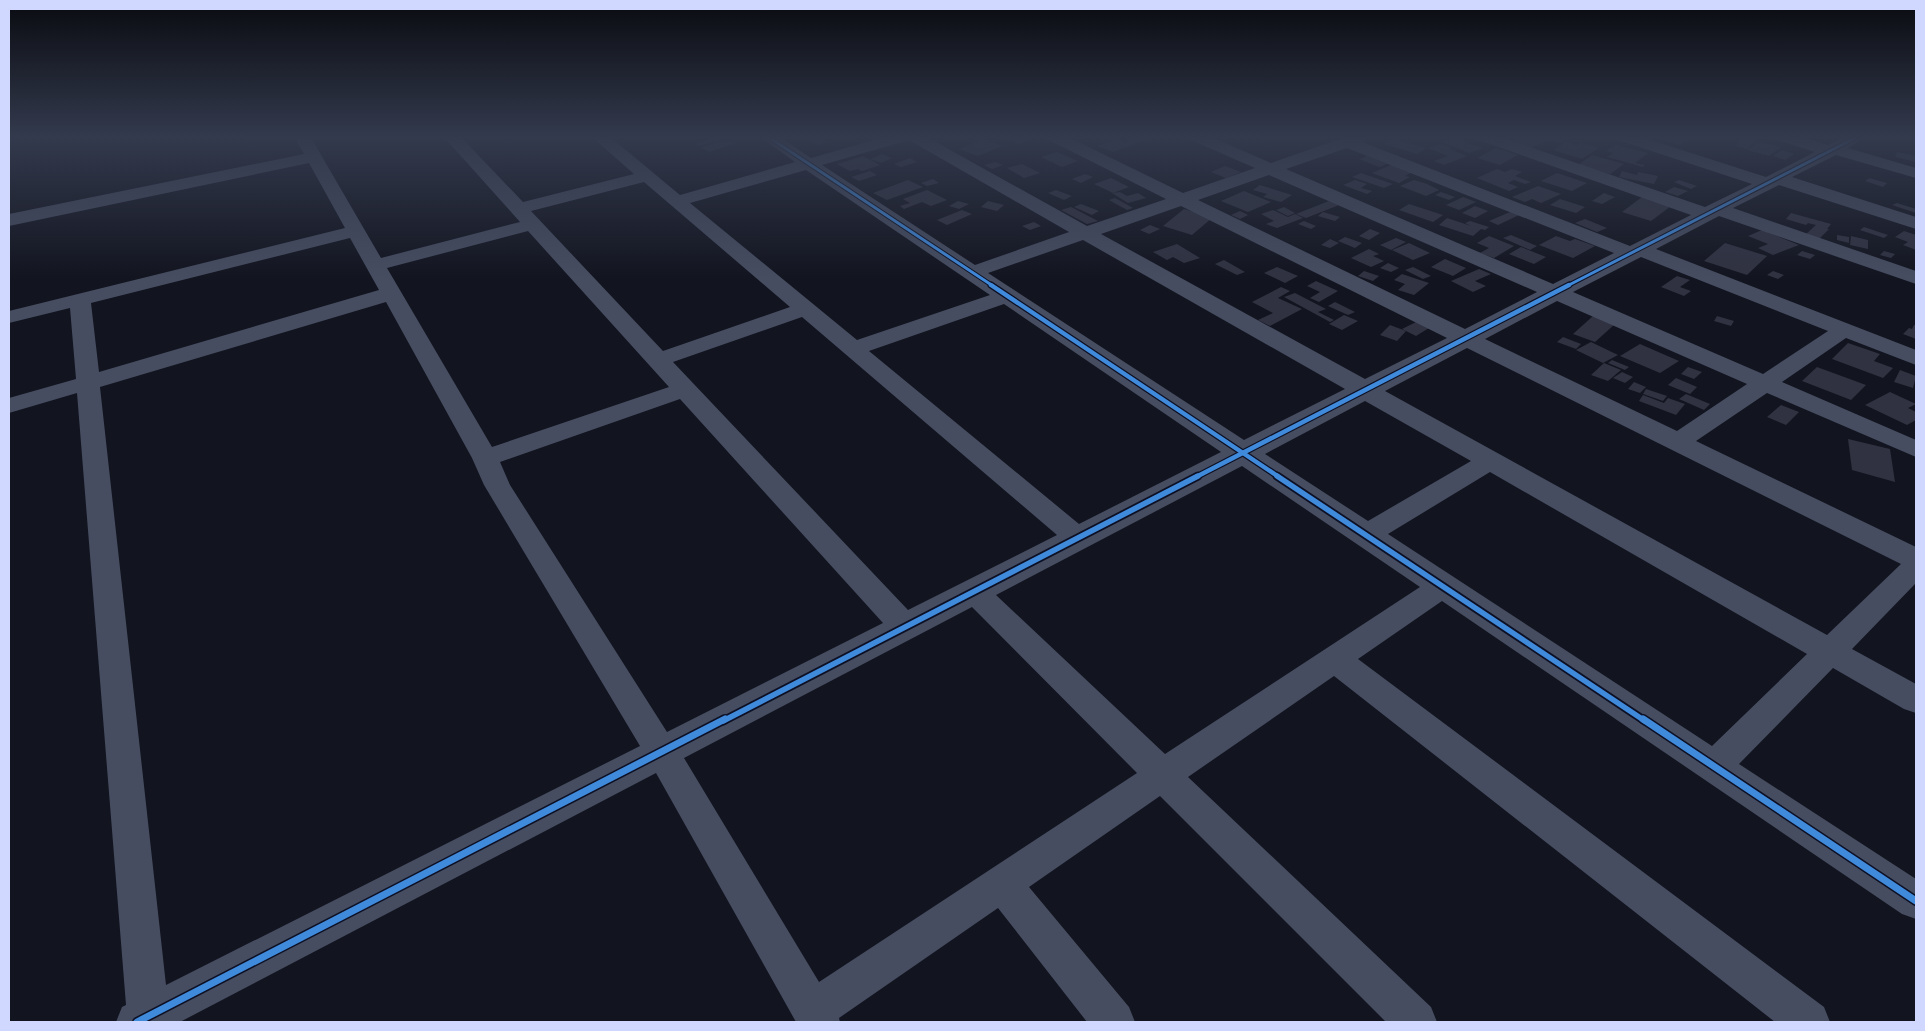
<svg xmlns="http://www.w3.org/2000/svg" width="1925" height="1031" viewBox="0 0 1925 1031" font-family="'Exo 2',sans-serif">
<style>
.building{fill:#303241}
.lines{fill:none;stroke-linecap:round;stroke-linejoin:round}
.minor{fill:#464d60;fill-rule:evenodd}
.cycleway-far3-casing{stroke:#0d1024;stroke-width:5}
.cycleway-far2-casing{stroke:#0d1024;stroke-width:7}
.cycleway-far1-casing{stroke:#0d1024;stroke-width:9}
.cycleway-casing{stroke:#0d1024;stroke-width:10}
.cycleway-far3{stroke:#408adc;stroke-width:3}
.cycleway-far2{stroke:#408adc;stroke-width:4.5}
.cycleway-far1{stroke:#408adc;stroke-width:5.5}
.cycleway{stroke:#408adc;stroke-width:7}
</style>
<rect width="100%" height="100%" fill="#12141f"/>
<g class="building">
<polygon points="1008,136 1025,136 1032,139 1018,144 1004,137"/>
<polygon points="1120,136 1136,136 1146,140 1113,152 1097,146 1116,139 1125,142 1130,140"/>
<polygon points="1526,136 1548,136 1564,141 1560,143 1545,138 1550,140 1528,149 1510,142"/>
<polygon points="1662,136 1674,136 1686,139 1680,145 1658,139"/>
<polygon points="717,137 722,139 700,146 695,144"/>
<polygon points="817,137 827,142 818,145 808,140"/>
<polygon points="1745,137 1757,140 1747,149 1735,146"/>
<polygon points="1455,138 1470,144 1483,148 1469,153 1442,142"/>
<polygon points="984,139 1002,146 978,156 959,149"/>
<polygon points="1394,139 1426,148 1417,154 1384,144"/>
<polygon points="721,141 735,143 710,152 701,148"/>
<polygon points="1566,142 1577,145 1580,143 1599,148 1582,159 1553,150"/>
<polygon points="1759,142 1781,147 1769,156 1747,150"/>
<polygon points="1440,144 1452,148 1449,149 1467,156 1444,165 1434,161 1448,156 1428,148"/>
<polygon points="1616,145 1648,153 1635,163 1645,165 1643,167 1607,157 1613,153 1606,151"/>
<polygon points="1496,148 1518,155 1500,165 1477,158"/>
<polygon points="1782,150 1794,154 1785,160 1773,156"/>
<polygon points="1057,152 1078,161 1062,167 1041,157"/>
<polygon points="1897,152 1916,156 1916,162 1895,157"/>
<polygon points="882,154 892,158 881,163 870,159"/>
<polygon points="1592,155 1624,164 1610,174 1578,165"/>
<polygon points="863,156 880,165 862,171 858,169 850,171 837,164"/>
<polygon points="1367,156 1387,164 1379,167 1359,159"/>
<polygon points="910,158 917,162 901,167 894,164"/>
<polygon points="995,162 1003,165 992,169 984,165"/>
<polygon points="1022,164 1040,173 1024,178 1007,168"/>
<polygon points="1391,165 1412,172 1405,176 1410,177 1399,183 1372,173"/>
<polygon points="1225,166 1241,172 1226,178 1211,172"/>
<polygon points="1497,169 1505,172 1512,169 1522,172 1515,176 1531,182 1525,184 1514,180 1508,183 1518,187 1509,191 1477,178"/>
<polygon points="870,171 877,175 859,181 851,177"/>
<polygon points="1622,171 1637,175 1638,172 1658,176 1654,184 1619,177"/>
<polygon points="1361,173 1393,184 1384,188 1352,177"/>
<polygon points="1557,173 1587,183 1572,191 1541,181"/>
<polygon points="1085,174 1093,177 1081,183 1072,179"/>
<polygon points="1111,178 1129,187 1113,193 1094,184"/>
<polygon points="1869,178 1887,183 1883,187 1865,181"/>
<polygon points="933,179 939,183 927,186 921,183"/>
<polygon points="908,180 923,187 887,200 873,193"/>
<polygon points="1355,180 1367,184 1361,188 1372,191 1367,194 1343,185"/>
<polygon points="1414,180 1427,184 1439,190 1426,196 1400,186"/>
<polygon points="1679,180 1697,186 1691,189 1674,182"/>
<polygon points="1260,185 1292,195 1281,202 1263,197 1267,194 1253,190"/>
<polygon points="1538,186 1561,194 1541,203 1532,199 1525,202 1512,197"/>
<polygon points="1674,187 1688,191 1678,196 1665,192"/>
<polygon points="927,190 947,200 931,206 922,202 904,209 900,206 910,203 903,199"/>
<polygon points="1056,190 1072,196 1064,200 1048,193"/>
<polygon points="1244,191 1271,202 1248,212 1221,201"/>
<polygon points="1120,192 1127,196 1138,193 1146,198 1128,203 1112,193"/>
<polygon points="1441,192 1455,197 1449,200 1435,195"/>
<polygon points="1604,193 1615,197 1602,204 1592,201"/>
<polygon points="1463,197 1476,202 1459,210 1446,205"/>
<polygon points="1642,197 1671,206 1651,221 1622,212"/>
<polygon points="1115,198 1133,208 1127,210 1109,200"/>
<polygon points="1560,199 1585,207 1576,213 1550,205"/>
<polygon points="958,201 969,204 959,209 949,206"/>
<polygon points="988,201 1004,205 997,211 981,207"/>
<polygon points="1329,201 1339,205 1306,218 1296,214"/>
<polygon points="1897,203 1916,209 1916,213 1892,205"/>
<polygon points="1081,204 1099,211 1092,215 1074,207"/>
<polygon points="1409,204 1443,215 1433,222 1399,210"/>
<polygon points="1475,206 1488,211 1475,218 1462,213"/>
<polygon points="1071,207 1073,208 1098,221 1087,224 1061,210"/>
<polygon points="1284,207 1295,213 1288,216 1276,210"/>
<polygon points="1184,209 1213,217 1192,235 1163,226"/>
<polygon points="962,210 972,214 947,225 937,220"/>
<polygon points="1273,210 1288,217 1295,214 1303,218 1277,228 1266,224 1274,221 1261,214"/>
<polygon points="1240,211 1248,215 1240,219 1231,215"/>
<polygon points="1323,212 1340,217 1335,221 1318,216"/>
<polygon points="1510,212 1519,215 1498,225 1489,221"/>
<polygon points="1791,213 1831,224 1827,229 1829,229 1819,239 1805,235 1816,225 1808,223 1806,225 1786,219"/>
<polygon points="1447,218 1471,226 1465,223 1470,221 1489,227 1485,230 1481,229 1473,236 1439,225"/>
<polygon points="1585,219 1607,228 1597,232 1575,223"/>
<polygon points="1304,221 1316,226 1311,229 1298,224"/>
<polygon points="1034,222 1041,226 1030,230 1022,226"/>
<polygon points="1150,225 1160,229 1149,234 1140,230"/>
<polygon points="1864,227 1888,235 1884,238 1860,230"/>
<polygon points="1370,229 1380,233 1369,240 1359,236"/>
<polygon points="1762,230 1799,245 1773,255 1758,248 1768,244 1748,236"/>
<polygon points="1904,231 1916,235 1916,250 1903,245 1908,242 1895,237"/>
<polygon points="1511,235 1537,246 1530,250 1503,238"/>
<polygon points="1837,235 1849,237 1849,243 1837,240"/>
<polygon points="1489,236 1514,246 1494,258 1480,253 1489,248 1477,243"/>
<polygon points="1556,236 1570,241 1575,239 1595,246 1573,258 1539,245"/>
<polygon points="1851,236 1868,240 1868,249 1850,245"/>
<polygon points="1345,237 1362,243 1355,248 1338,241"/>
<polygon points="1396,238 1406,242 1391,250 1380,245"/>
<polygon points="1330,239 1339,243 1330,248 1321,245"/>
<polygon points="1409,243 1430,253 1413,260 1392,250"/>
<polygon points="1725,243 1767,256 1747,275 1704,261"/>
<polygon points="1177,244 1200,258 1184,263 1173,257 1167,260 1153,252"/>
<polygon points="1521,247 1546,257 1534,264 1509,254"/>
<polygon points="1369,249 1379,254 1373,256 1384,261 1371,267 1351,258"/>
<polygon points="1802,251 1815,255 1810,259 1797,255"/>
<polygon points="1884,251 1895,254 1891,258 1880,255"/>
<polygon points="1445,259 1466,268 1453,276 1431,267"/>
<polygon points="1224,260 1245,272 1237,275 1215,264"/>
<polygon points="1388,263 1399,268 1391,272 1380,268"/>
<polygon points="1277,267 1298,276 1285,283 1264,273"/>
<polygon points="1413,267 1431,276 1423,279 1405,270"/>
<polygon points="1479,269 1491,274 1475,281 1486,286 1473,292 1451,281"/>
<polygon points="1364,271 1379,276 1373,281 1358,276"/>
<polygon points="1773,271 1784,275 1778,279 1767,275"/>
<polygon points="1402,274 1429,283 1414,295 1398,290 1405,284 1394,280"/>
<polygon points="1677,276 1690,280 1680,287 1691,291 1684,296 1661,287"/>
<polygon points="1316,281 1338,291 1319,302 1310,298 1320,292 1307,286"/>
<polygon points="1281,287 1290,291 1278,298 1302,309 1270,326 1258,320 1273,313 1252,302"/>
<polygon points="1295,293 1326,309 1318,312 1334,320 1330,322 1284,297"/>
<polygon points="1335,302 1355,312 1348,315 1328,306"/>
<polygon points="1344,315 1358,321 1342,330 1329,324"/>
<polygon points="1593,316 1615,324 1595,342 1573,334"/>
<polygon points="1717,316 1734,321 1731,326 1714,321"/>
<polygon points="1416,322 1429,328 1416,336 1402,329"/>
<polygon points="1390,325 1406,331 1397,341 1380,335"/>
<polygon points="1914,325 1916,325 1916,339 1903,334 1909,328 1912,329"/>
<polygon points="1563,337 1581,344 1576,349 1557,342"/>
<polygon points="1591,342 1618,355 1603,363 1576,350"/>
<polygon points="1848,343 1880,354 1874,361 1893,368 1883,378 1832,359"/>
<polygon points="1640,344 1679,361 1660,373 1620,356"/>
<polygon points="1612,360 1629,367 1625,370 1608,363"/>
<polygon points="1604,363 1621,370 1608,381 1591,375"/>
<polygon points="1688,367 1702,372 1694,379 1681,374"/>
<polygon points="1817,367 1866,385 1851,400 1802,381"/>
<polygon points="1900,370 1916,376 1913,388 1894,382"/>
<polygon points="1622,372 1633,377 1625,383 1613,378"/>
<polygon points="1676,378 1697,387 1690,394 1668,385"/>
<polygon points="1634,382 1646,387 1640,393 1628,389"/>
<polygon points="1646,389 1667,396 1663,401 1643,394"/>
<polygon points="1890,392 1916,404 1908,408 1916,412 1916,420 1907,425 1865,405"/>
<polygon points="1686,394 1710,404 1704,410 1679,399"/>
<polygon points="1643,395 1664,403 1668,398 1685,404 1676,415 1639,401"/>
<polygon points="1781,405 1799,412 1786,425 1767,417"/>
<polygon points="1848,439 1890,449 1895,482 1852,470"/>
</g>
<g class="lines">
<path class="minor" d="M294,136H310L381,258L520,222L443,136H460L523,202L634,174L591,136H609L680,195L795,162L759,136H778L811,158L888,136H925L1087,226L1166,199L1047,139L1045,136H1066L1183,193L1255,168L1189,139L1187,136H1209L1271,163L1348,136H1372L1362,142L1630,246L1691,215L1476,139L1474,136H1498L1705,207L1752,184L1615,139L1613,136H1638L1766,177L1815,152L1775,139L1773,136H1798L1828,145L1846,136H1867L1848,148L1916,168V178L1836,155L1792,177L1916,217V229L1779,185L1733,208L1916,271V284L1719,216L1656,249L1916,350V365L1846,338L1782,382L1916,440V457L1767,393L1696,441L1916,547V583L1852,649L1916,684V713L1904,709L1833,668L1739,764L1916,879V919L1902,914L1442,601L1358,659L1824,1007L1830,1022H1775L1334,676L1188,777L1431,1007L1437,1022H1386L1160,796L1029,887L1129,1007L1135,1022H1087L998,908L839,1018L840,1022H796L656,773L180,1022H116L122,1007L126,1005L77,393L9,413V398L76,379L70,308L9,323V311L345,228L309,163L9,226V214L304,154ZM909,140L1069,232L975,265L822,165ZM1347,148L1614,253L1553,284L1286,169ZM806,170L990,295L857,340L690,203ZM1269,175L1537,292L1465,329L1198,200ZM644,182L790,307L663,351L531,211ZM1181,206L1447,338L1365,379L1101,234ZM528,231L669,387L492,447L387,268ZM350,238L379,290L99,372L91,303ZM1083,240L1345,389L1244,440L988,273ZM1641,257L1828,331L1763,374L1573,292ZM1557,301L1747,384L1677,431L1485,339ZM386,302L472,458L484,485L640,746L166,985L100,387ZM1004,304L1221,452L1079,524L869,351ZM802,317L1057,535L908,610L673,362ZM1467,348L1901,564L1827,635L1385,391ZM680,399L883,623L667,732L510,485L500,462ZM1365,401L1471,461L1368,521L1265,454ZM1242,466L1420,587L1165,754L996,595ZM1490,472L1807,654L1712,746L1388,534ZM972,607L1137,773L819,982L684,758Z"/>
<g class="cycleway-far3-casing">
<g id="cycleway-far3">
<polyline points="767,136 993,286"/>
<polyline points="1567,286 1859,136"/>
</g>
</g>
<g class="cycleway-far2-casing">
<g id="cycleway-far2">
<polyline points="991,285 1279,477"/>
<polyline points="1196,477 1569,285"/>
</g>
</g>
<g class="cycleway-far1-casing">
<g id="cycleway-far1">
<polyline points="1277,476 1645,721"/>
<polyline points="723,721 1198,476"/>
</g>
</g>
<g class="cycleway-casing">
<g id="cycleway">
<polyline points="1643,719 1916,901"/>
<polyline points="137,1022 725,719"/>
</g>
</g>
<use href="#cycleway-far3" class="cycleway-far3"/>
<use href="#cycleway-far2" class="cycleway-far2"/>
<use href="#cycleway-far1" class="cycleway-far1"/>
<use href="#cycleway" class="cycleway"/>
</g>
<linearGradient id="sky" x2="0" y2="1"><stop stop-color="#0a0b11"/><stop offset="0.49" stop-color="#333a4d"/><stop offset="1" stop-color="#333a4d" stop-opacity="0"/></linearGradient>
<rect width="1925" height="280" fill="url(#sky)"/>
<rect width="1925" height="1031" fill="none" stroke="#d0d8ff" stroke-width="20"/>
</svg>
